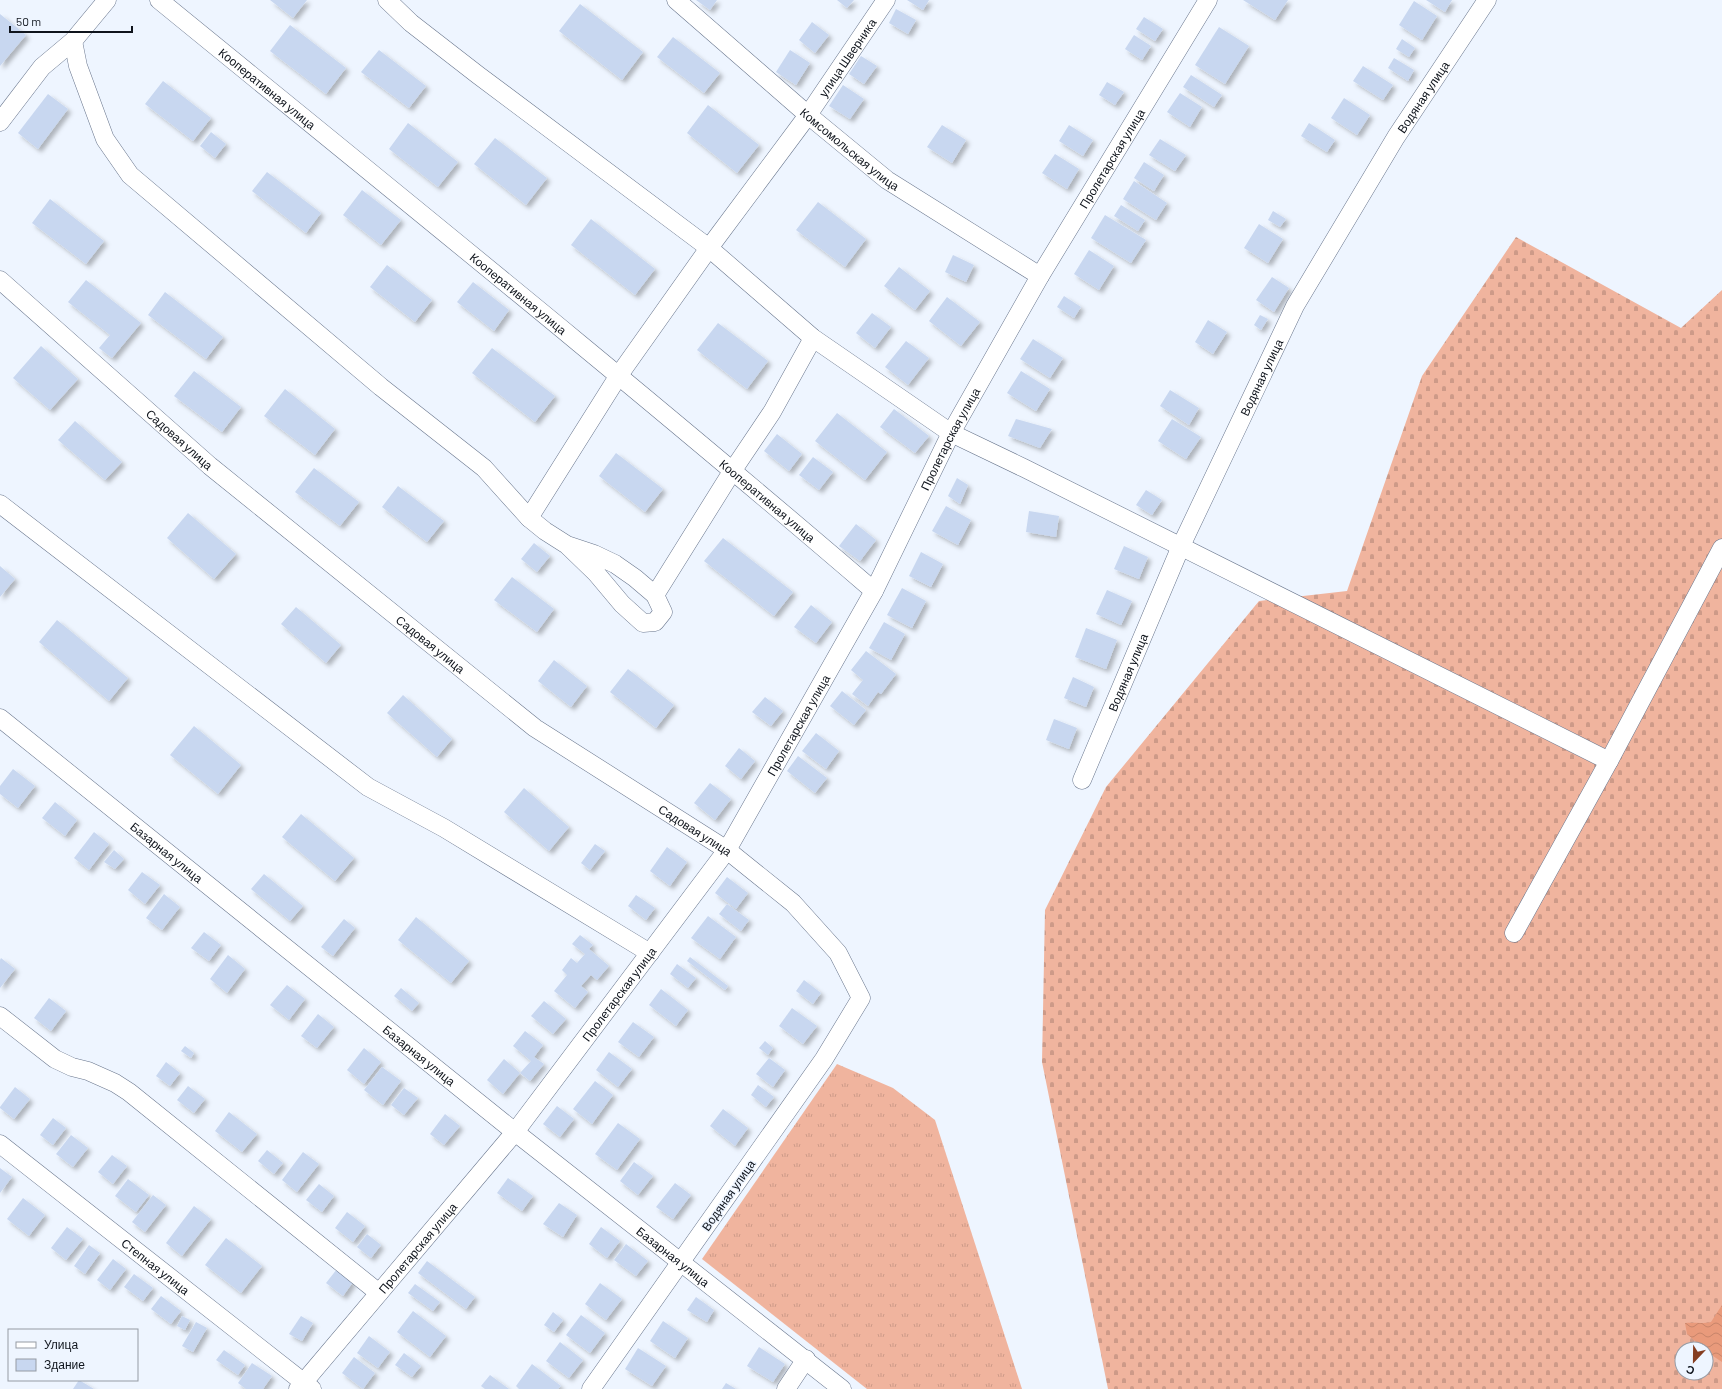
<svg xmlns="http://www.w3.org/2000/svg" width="1722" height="1389" viewBox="0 0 1722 1389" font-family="Barlow,sans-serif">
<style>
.grass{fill:url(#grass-tufts)}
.cemetery{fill:url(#cemetery-stones);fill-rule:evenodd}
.water{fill:url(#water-waves)}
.building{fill:#c8d7f0;filter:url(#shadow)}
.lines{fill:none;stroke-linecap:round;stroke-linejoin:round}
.minor-casing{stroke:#69768d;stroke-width:19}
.minor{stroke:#fff;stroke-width:18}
.labels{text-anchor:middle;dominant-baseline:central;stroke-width:3;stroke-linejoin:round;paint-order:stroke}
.street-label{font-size:12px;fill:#0f141c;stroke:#eef5ff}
</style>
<defs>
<pattern id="grass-tufts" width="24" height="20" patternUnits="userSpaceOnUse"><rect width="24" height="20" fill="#f0b49e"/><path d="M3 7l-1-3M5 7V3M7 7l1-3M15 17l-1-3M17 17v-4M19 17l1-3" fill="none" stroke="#cd9a88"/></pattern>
<pattern id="cemetery-stones" width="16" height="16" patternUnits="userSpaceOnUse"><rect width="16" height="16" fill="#f0b49e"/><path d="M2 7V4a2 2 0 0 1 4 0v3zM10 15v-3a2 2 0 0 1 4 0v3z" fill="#cd9a88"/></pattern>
<pattern id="water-waves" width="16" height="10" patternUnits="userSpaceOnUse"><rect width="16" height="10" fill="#e99a7b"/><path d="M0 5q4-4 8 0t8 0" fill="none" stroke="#c7846a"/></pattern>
<filter id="shadow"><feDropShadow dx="3.5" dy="3.5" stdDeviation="2" flood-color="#0004"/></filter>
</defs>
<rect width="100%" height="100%" fill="#eef5ff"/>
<polygon class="grass" points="837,1064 893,1088 935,1120 1022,1389 867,1389 702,1259"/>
<path class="cemetery" d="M1516,237L1681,328L1722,290V1389H1108L1042,1062L1045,910L1106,787L1259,601L1347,591L1422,376ZM1682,1349H1706V1373H1682Z"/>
<path class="water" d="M1722,1305V1362L1707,1352L1706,1349H1704L1687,1334L1685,1323C1694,1322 1702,1324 1711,1322Z"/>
<g class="building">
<polygon points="270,0 307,0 293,18"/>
<polygon points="696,0 717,0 710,10"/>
<polygon points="837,0 854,0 847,8"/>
<polygon points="907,0 929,0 923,10"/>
<polygon points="1243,0 1288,0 1275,20"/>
<polygon points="1426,0 1452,0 1445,12"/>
<polygon points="1414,1 1437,16 1422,40 1399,25"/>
<polygon points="580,4 643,52 622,80 559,31"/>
<polygon points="896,9 916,20 908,34 889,23"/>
<polygon points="0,14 26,35 0,66"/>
<polygon points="1144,17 1163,29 1155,41 1136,29"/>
<polygon points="812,22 829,35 815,53 799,40"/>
<polygon points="290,25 346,68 326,94 270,51"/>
<polygon points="1219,27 1249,46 1225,84 1195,65"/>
<polygon points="1134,35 1151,46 1142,60 1125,49"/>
<polygon points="673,37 720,73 704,93 657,57"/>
<polygon points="1402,39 1415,48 1409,57 1396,49"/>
<polygon points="379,50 426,86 409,108 361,72"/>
<polygon points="790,50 810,63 796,85 776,72"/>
<polygon points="861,56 877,66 864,84 849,74"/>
<polygon points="1394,58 1414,70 1408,81 1388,68"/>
<polygon points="1363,66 1393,85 1383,100 1353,81"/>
<polygon points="1191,75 1222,95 1214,107 1183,87"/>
<polygon points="163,81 211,118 193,141 145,104"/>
<polygon points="1107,82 1124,92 1115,105 1099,95"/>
<polygon points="843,85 864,99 850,119 829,106"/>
<polygon points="1180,93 1202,107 1190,127 1167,112"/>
<polygon points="48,94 68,109 38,149 18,133"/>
<polygon points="1344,98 1370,115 1357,135 1331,118"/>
<polygon points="708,105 759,145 737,173 687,133"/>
<polygon points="408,123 458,162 438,187 389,149"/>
<polygon points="1309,123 1335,140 1327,152 1301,136"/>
<polygon points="942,125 966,140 952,163 927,147"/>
<polygon points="1069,125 1093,140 1083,156 1059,141"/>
<polygon points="211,132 226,144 215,158 200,146"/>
<polygon points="495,138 547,178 526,205 474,164"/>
<polygon points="1160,139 1186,155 1175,171 1149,155"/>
<polygon points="1055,154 1079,169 1067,189 1042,173"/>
<polygon points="1144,162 1164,175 1154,191 1134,178"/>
<polygon points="267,172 321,213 306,233 252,191"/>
<polygon points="1134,181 1167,203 1156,220 1123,199"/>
<polygon points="362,190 401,220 381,245 343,215"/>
<polygon points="50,199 104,241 86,264 32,223"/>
<polygon points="818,202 866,239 845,267 796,230"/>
<polygon points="1121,205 1145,220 1138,231 1114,216"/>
<polygon points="1273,211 1286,219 1280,227 1268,220"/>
<polygon points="1105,215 1146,240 1131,263 1091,238"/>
<polygon points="591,219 655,269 635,295 571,245"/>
<polygon points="1259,224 1283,239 1268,263 1244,248"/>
<polygon points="1089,250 1114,266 1099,290 1074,274"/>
<polygon points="953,255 974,265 966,282 945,272"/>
<polygon points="387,265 432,300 415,322 370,287"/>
<polygon points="899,267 930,291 915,310 884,286"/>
<polygon points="1272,277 1289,288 1274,312 1256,300"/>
<polygon points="86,280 141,323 112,358 99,348 110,335 68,302"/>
<polygon points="473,282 509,310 494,331 457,302"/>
<polygon points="165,292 223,337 206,359 148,315"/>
<polygon points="1064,296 1081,307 1074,318 1057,307"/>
<polygon points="947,297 980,322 961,346 929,321"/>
<polygon points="872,313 891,327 875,348 856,333"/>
<polygon points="1260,315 1268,319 1261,330 1254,325"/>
<polygon points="1208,320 1227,332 1213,354 1195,342"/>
<polygon points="718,323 768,361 747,389 697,350"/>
<polygon points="1033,339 1063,358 1050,378 1020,359"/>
<polygon points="906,341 929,358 908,385 885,367"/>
<polygon points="41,346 78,379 50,410 13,378"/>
<polygon points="492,348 555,396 535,422 472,373"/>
<polygon points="194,371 241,407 222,432 174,396"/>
<polygon points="1021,371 1050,389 1036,411 1007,393"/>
<polygon points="285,389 335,429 315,455 264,416"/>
<polygon points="1170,390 1199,408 1189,425 1160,406"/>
<polygon points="894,409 929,436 915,453 880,427"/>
<polygon points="837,413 887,452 865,480 815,441"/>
<polygon points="1016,419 1052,429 1040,448 1008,436"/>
<polygon points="1172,419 1201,437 1186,459 1158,441"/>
<polygon points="75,421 122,462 105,480 58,440"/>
<polygon points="777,434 802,454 789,471 764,451"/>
<polygon points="616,453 663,489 645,512 599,476"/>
<polygon points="813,457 833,472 819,490 799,475"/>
<polygon points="314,468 359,502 340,526 295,492"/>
<polygon points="957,478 968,485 960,504 948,496"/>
<polygon points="398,486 444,521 427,542 382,507"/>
<polygon points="1146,490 1162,500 1152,515 1136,505"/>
<polygon points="946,506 971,520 958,545 932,531"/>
<polygon points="1029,511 1059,516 1056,537 1026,532"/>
<polygon points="188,513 236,554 214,579 167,538"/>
<polygon points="856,524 876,540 860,561 839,546"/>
<polygon points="723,538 793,592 774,616 704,561"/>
<polygon points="534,543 550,556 537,572 521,559"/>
<polygon points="1124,546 1148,557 1139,579 1114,569"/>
<polygon points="921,552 943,564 931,587 909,576"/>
<polygon points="0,566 15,579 0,597"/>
<polygon points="512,577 554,609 537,632 494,600"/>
<polygon points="902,588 926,601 912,628 887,615"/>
<polygon points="1107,590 1132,601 1121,625 1096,614"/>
<polygon points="811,605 832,622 816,643 794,627"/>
<polygon points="296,607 341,645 326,663 281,624"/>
<polygon points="57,620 128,678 109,701 39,642"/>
<polygon points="884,622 905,634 891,660 869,648"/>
<polygon points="1086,628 1117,640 1106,669 1075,657"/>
<polygon points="866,651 896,674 881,694 878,692 868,706 852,694 863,680 851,670"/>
<polygon points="554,660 587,686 571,707 538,681"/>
<polygon points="628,669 674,705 656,728 610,692"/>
<polygon points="1073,677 1094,687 1086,707 1064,698"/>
<polygon points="842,691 866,710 854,725 830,706"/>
<polygon points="403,695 452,739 437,757 387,713"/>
<polygon points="765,697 783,711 771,726 752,712"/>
<polygon points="1054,719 1077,728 1069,749 1046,740"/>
<polygon points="194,726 241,765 218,794 170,755"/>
<polygon points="816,733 839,751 826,769 802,751"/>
<polygon points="739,748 755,761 741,779 725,766"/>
<polygon points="798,756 827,778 815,793 787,771"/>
<polygon points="13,769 35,786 18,808 0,794 0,786"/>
<polygon points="710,783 731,799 715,820 694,803"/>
<polygon points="524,788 569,827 549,851 504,812"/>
<polygon points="55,802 77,820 65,836 42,818"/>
<polygon points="301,814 354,858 335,881 282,837"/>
<polygon points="94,832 109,844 89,870 74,858"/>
<polygon points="595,844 605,851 590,870 581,863"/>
<polygon points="667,847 687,862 670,886 650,871"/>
<polygon points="114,850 124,859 115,869 104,862"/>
<polygon points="142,872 160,885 145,904 128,890"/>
<polygon points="264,874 303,906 290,921 251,889"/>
<polygon points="727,877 748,893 736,909 715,893"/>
<polygon points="164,894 180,907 162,930 146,918"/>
<polygon points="636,895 655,908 646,920 628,906"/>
<polygon points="727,904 749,920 741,931 719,914"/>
<polygon points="708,916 736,937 720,959 691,938"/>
<polygon points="416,917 469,961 451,983 398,940"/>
<polygon points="344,919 355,928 333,956 321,947"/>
<polygon points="204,932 221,945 209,961 191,948"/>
<polygon points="580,935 593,945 589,949 609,966 597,980 591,975 581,986 588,992 575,1008 554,991 567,975 562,970 571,958 577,963 585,954 572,944"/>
<polygon points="228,955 245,969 227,993 210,979"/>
<polygon points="690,957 728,986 725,990 687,961"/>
<polygon points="1,958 15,969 0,988 0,960"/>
<polygon points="677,964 696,978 688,988 670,974"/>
<polygon points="804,980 821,993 813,1004 796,991"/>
<polygon points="287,985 305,999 289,1020 270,1005"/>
<polygon points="401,988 419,1003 412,1011 394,996"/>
<polygon points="661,989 688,1010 676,1026 649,1005"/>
<polygon points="49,998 66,1011 51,1031 34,1018"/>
<polygon points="544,1001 566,1019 553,1034 531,1016"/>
<polygon points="792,1008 817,1026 803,1044 779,1026"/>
<polygon points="318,1014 334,1027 317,1048 301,1036"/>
<polygon points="633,1022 654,1037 639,1057 618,1042"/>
<polygon points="525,1031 543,1045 534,1057 544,1064 530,1081 520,1073 531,1061 513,1046"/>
<polygon points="765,1041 773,1048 768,1055 759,1048"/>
<polygon points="185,1046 194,1053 191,1058 181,1051"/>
<polygon points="364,1048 381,1062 364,1084 347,1070"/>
<polygon points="609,1052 632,1069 618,1087 596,1070"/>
<polygon points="769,1058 785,1070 773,1087 756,1074"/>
<polygon points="504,1059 520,1073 503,1094 487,1080"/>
<polygon points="166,1062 180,1073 170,1086 156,1076"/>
<polygon points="382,1067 401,1081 383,1105 364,1090"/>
<polygon points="595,1081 613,1095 592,1124 573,1109"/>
<polygon points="758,1085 774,1097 766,1107 751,1095"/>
<polygon points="188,1086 205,1099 194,1113 177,1100"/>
<polygon points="15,1087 30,1099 14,1119 0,1108 0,1107"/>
<polygon points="404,1088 418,1098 404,1115 391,1105"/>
<polygon points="557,1106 574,1119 560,1137 543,1124"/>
<polygon points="723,1109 748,1128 735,1146 710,1126"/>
<polygon points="229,1112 257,1134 242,1152 215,1131"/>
<polygon points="445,1114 460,1126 444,1145 430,1134"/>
<polygon points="53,1118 66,1128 53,1145 40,1135"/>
<polygon points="618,1123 640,1139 617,1170 595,1154"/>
<polygon points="71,1135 88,1148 73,1167 56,1154"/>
<polygon points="267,1150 283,1163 274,1174 258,1161"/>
<polygon points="303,1152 319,1164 297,1192 282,1180"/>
<polygon points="112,1155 127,1166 113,1184 98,1172"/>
<polygon points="634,1162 653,1176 638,1195 620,1181"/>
<polygon points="0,1168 12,1177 0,1193"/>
<polygon points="508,1178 533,1196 522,1211 497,1193"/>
<polygon points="128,1179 149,1195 136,1212 115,1196"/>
<polygon points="675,1183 691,1195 673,1219 656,1207"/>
<polygon points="319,1184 334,1196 322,1212 306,1200"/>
<polygon points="153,1195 166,1205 145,1232 132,1222"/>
<polygon points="23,1198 45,1215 29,1236 7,1219"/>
<polygon points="559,1203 577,1215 563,1237 543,1224"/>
<polygon points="194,1206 211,1219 182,1256 166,1243"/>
<polygon points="347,1212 365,1226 353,1242 335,1228"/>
<polygon points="67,1227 83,1239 66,1260 51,1248"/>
<polygon points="601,1227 620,1241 607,1258 589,1244"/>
<polygon points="367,1234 381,1245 371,1258 357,1247"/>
<polygon points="226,1238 262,1266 241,1293 205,1265"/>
<polygon points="626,1244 648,1261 636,1276 614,1260"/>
<polygon points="89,1245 100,1253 85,1274 74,1266"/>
<polygon points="113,1259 126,1269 110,1290 97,1280"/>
<polygon points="427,1261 475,1297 466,1309 418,1273"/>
<polygon points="337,1269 353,1282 343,1296 326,1283"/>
<polygon points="134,1274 153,1288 143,1301 124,1287"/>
<polygon points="600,1283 622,1299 606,1320 585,1304"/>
<polygon points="415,1284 440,1302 433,1311 408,1293"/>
<polygon points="161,1296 181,1311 171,1324 151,1309"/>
<polygon points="696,1297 714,1310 707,1322 687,1310"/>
<polygon points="413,1311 446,1336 430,1357 397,1332"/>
<polygon points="553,1312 563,1320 554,1332 544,1325"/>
<polygon points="581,1315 605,1333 590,1353 566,1335"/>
<polygon points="182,1316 190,1320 185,1330 177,1326"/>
<polygon points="301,1316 313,1323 302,1341 289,1334"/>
<polygon points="663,1321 688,1338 675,1358 650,1341"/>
<polygon points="196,1322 207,1328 193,1352 182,1346"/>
<polygon points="369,1336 390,1352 378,1368 357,1353"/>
<polygon points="560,1342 583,1360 569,1378 546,1361"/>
<polygon points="759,1347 785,1364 773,1382 747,1366"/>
<polygon points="638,1348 666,1366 652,1386 625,1369"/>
<polygon points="224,1350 245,1365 238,1375 216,1360"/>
<polygon points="404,1353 421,1366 412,1377 395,1365"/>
<polygon points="354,1357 375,1373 363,1389 342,1373"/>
<polygon points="252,1363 272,1376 263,1389 246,1389 238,1383"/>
<polygon points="532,1364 561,1386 558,1389 519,1389 516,1386"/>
<polygon points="490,1375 509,1389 485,1389 481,1386"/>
<polygon points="79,1380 94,1389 73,1389"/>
<polygon points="726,1383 736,1389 722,1389"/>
</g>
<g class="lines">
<g class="minor-casing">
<g id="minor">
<path id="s1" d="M159,0C398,195 639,389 874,591"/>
<polyline points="387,0 411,23 478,75 709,248 813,338 951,433 1024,468 1609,761"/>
<path id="s2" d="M676,0L808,115L887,180L1040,276"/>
<polyline points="73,41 78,66 105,139 130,175 381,387 484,468 529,518 545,531 567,545 596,573 622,604 643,623 655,622 663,612 655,595 635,578 615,564 594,554 567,545"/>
<polyline points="0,122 42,67 73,41 107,0"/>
<path id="s3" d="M0,280L210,466L535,728L727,850L793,903L838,953L861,998L824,1059L591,1389"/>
<polyline points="0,504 368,787 444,828 650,953"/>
<path id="s4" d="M529,518L619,375L709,248L808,115L886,0"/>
<polyline points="655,595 733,470 772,412 813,338"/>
<path id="s5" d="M0,718L515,1132L842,1389"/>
<path id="s6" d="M1082,780L1181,546L1295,306L1396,137L1487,0"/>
<polyline points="1514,933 1609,761 1722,548"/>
<polyline points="0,1016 55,1059 72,1067 88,1071 115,1083 129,1092 379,1293"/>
<path id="s7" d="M0,1144L312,1389"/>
<path id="s8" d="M298,1389L515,1132L727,850L874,591L951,433L1040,276L1208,0"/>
<polyline points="786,1389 806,1359"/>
</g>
</g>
<use href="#minor" class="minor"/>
</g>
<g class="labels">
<g class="street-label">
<text stroke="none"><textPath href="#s4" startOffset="560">улица Шверника</textPath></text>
<text stroke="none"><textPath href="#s1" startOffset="140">Кооперативная улица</textPath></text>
<text stroke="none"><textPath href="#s6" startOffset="765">Водяная улица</textPath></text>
<text stroke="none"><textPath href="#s2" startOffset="229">Комсомольская улица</textPath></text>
<text stroke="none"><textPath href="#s8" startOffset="1481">Пролетарская улица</textPath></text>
<text stroke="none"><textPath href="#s1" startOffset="464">Кооперативная улица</textPath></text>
<text stroke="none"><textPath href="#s6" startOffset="441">Водяная улица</textPath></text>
<text stroke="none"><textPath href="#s3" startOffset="240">Садовая улица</textPath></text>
<text stroke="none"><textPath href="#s8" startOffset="1157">Пролетарская улица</textPath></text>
<text stroke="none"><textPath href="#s1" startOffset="788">Кооперативная улица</textPath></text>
<text stroke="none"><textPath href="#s3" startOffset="564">Садовая улица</textPath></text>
<text stroke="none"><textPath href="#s6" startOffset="117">Водяная улица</textPath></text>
<text stroke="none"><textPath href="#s8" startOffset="833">Пролетарская улица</textPath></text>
<text stroke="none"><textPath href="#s3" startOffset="888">Садовая улица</textPath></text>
<text stroke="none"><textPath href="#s5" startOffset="214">Базарная улица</textPath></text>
<text stroke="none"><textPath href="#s8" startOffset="509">Пролетарская улица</textPath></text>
<text stroke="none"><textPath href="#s5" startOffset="538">Базарная улица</textPath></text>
<text transform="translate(728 1195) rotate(-55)">Водяная улица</text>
<text stroke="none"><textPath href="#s8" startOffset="185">Пролетарская улица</textPath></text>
<text stroke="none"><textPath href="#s5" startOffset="862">Базарная улица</textPath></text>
<text stroke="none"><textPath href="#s7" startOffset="198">Степная улица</textPath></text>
</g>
</g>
<rect x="8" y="1329" width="130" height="52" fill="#eef5ff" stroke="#959ba4"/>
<rect x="16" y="1342" width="20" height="6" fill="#ffffff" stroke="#959ba4"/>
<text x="44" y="1349" font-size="12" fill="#0f141c">Улица</text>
<rect x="16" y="1359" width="20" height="12" fill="#c8d7f0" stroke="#959ba4"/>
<text x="44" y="1369" font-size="12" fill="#0f141c">Здание</text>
<g transform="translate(1694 1361) rotate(202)"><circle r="19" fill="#eef5ff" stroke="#959ba4"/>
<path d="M0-3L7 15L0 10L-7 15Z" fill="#853d20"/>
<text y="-6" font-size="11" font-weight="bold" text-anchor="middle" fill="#0f141c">С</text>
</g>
<path d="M10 26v6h122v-6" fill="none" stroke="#0f141c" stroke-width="2"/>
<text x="16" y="26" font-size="12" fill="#0f141c" stroke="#eef5ff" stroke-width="3" paint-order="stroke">50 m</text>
</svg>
